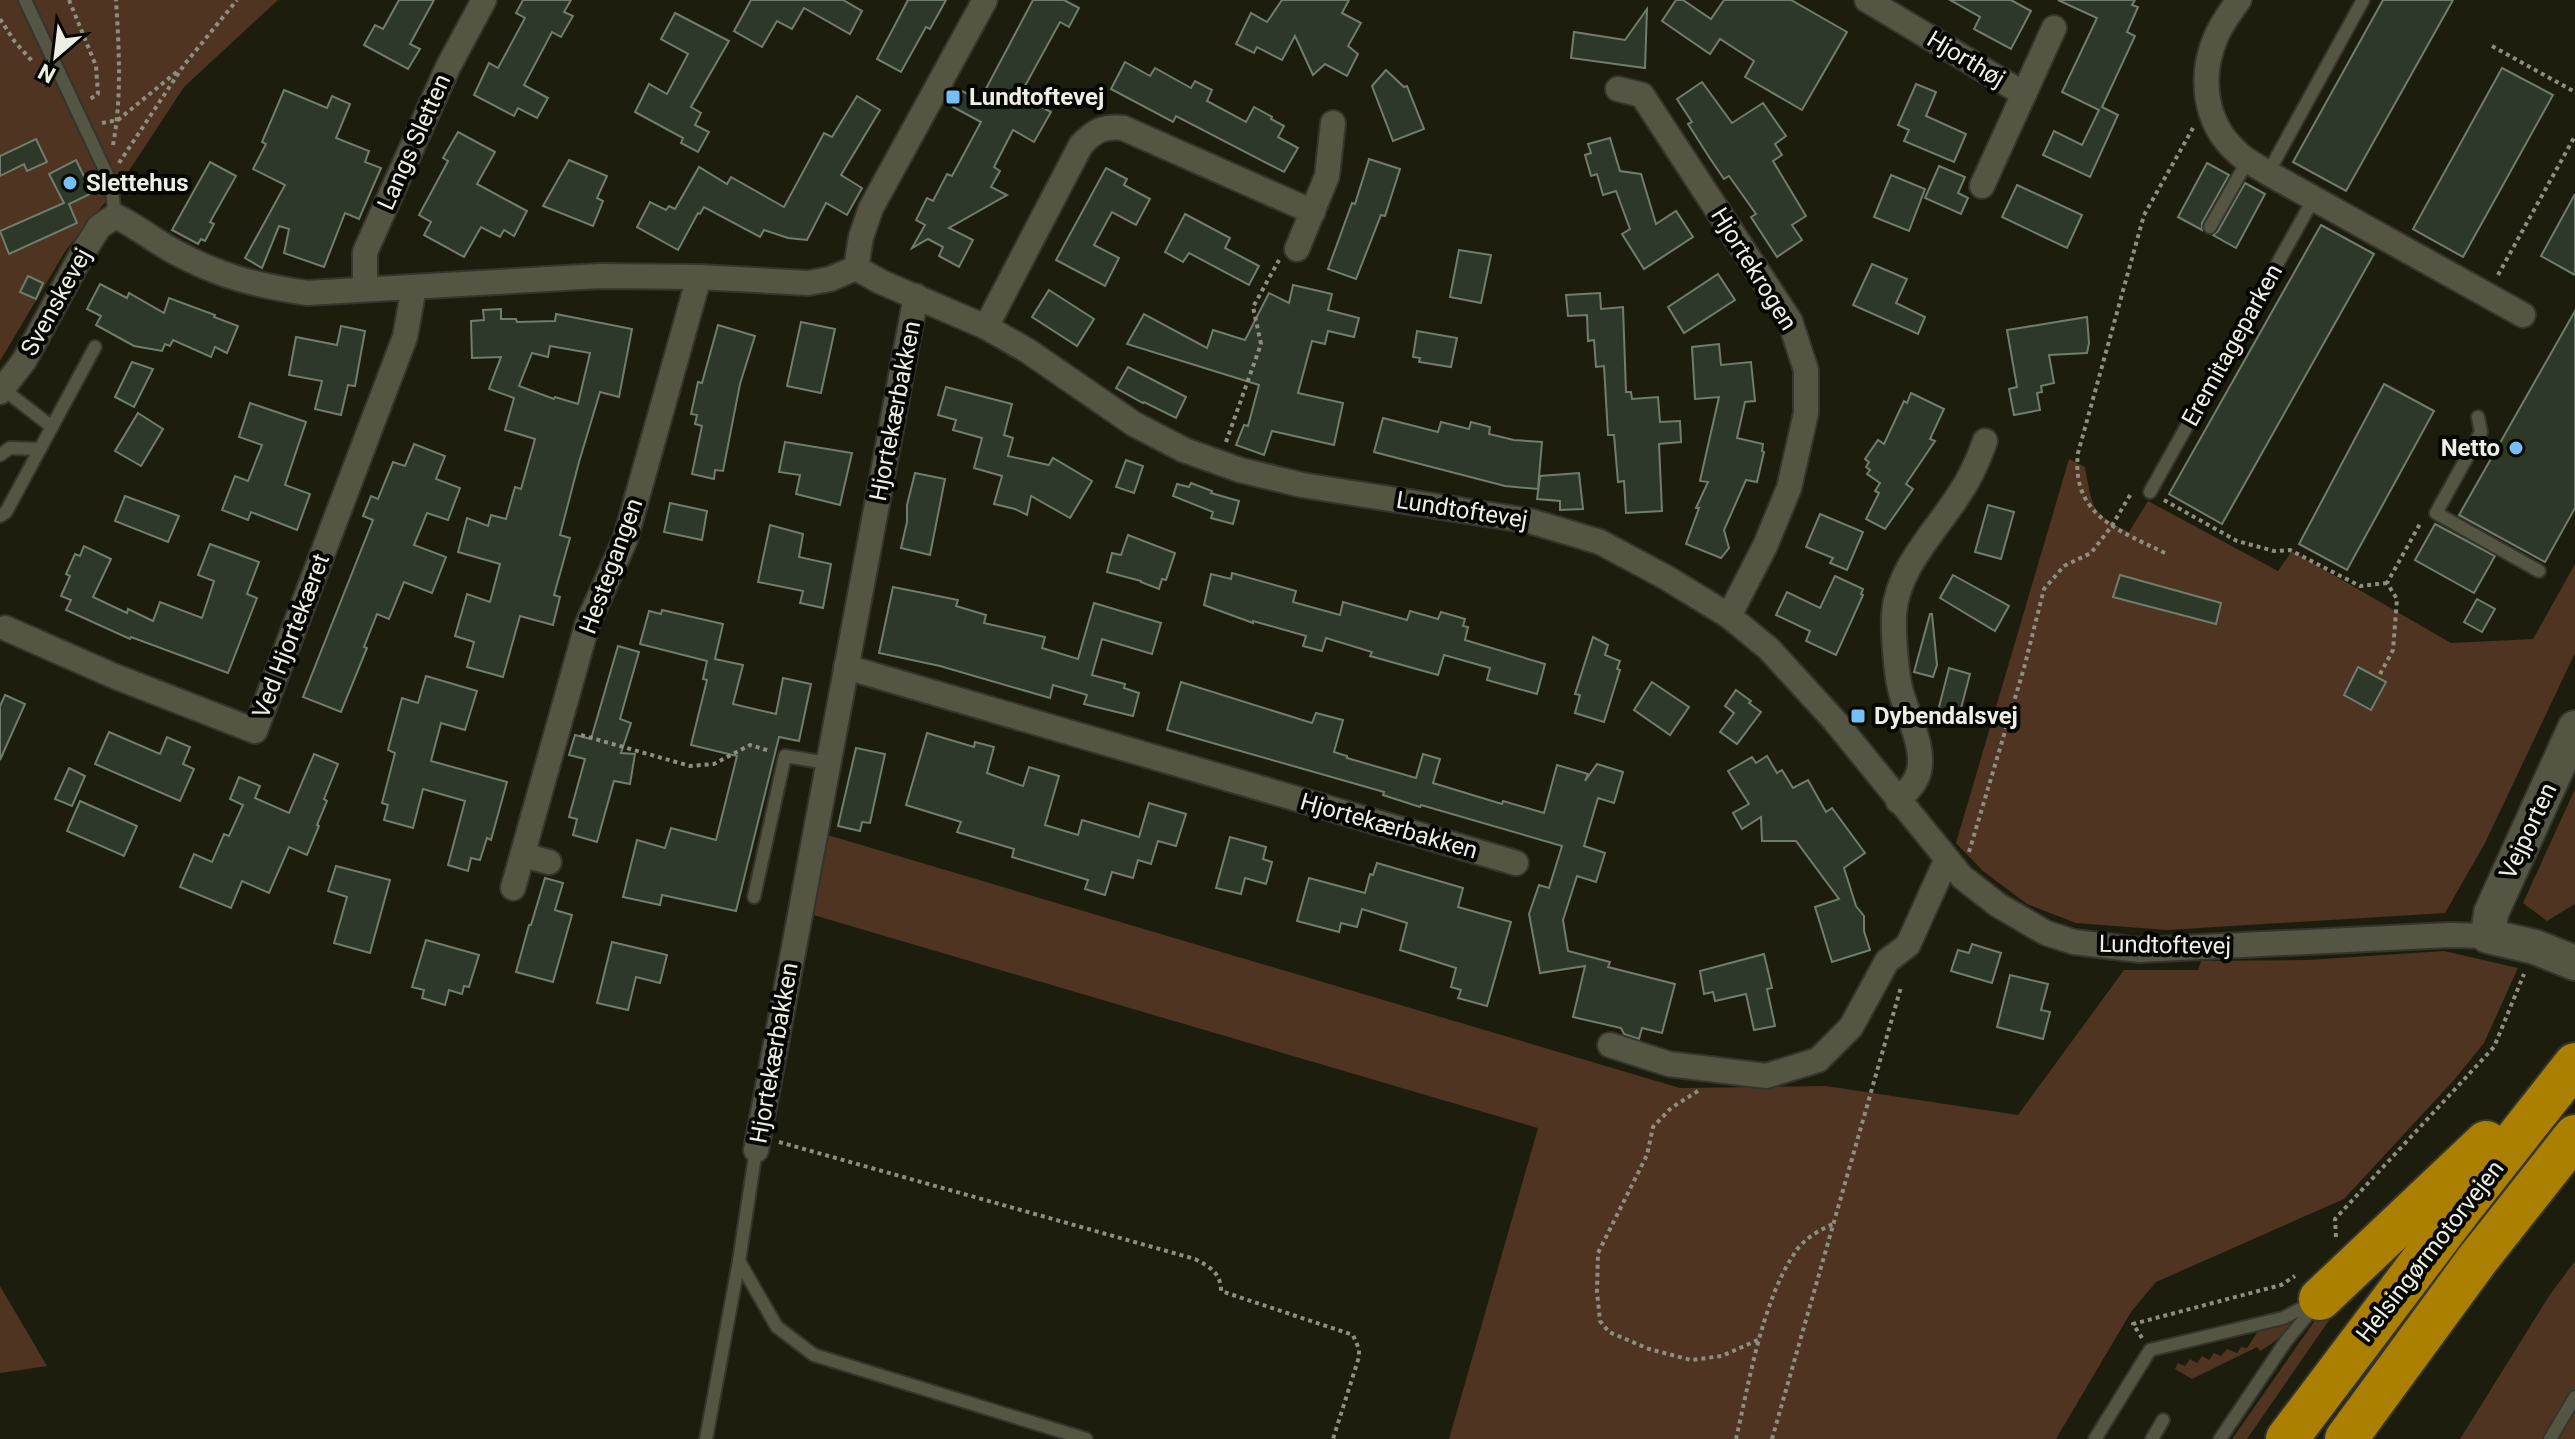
<svg xmlns="http://www.w3.org/2000/svg" width="2575" height="1439" viewBox="0 0 2575 1439" font-family="Roboto,sans-serif">
<style>
.green{fill:#4e3421;fill-rule:evenodd}
.building{fill:#2d3829;stroke:#717d6c;stroke-width:2;fill-rule:evenodd}
.lines{fill:none;stroke-linecap:round;stroke-linejoin:round}
.lane-casing{stroke:#35352d;stroke-width:16}
.street-casing{stroke:#35352d;stroke-width:28}
.secondary-casing{stroke:#35352d;stroke-width:38}
.highway-casing{stroke:#35352d;stroke-width:46}
.path{stroke:#8d8e80;stroke-width:4;stroke-dasharray:4 4;stroke-linecap:butt}
.lane{stroke:#545542;stroke-width:12}
.street{stroke:#545542;stroke-width:24}
.secondary{stroke:#545542;stroke-width:34}
.highway{stroke:#ab7f00;stroke-width:42}
.poi-dot{fill:#76c0f7;stroke:#060702;stroke-width:3}
.labels{text-anchor:middle;dominant-baseline:central;stroke-width:8;stroke-linejoin:round;paint-order:stroke}
.street-label{font-size:24px;fill:#eeefe3;stroke:#060702}
.poi-label{font-size:24px;font-weight:bold;fill:#eeefe3;stroke:#060702;text-anchor:start}
</style>
<rect width="100%" height="100%" fill="#1c1d0c"/>
<g class="green">
<polygon points="0,0 278,0 184,87 121,183 66,250 0,361"/>
<path d="M2069,459L2085,467C2093,509 2090,512 2129,532L2148,501L2278,571L2292,551L2451,643L2533,639L2575,564V653L2485,843L2445,913L2167,930L2076,923L2027,904L1983,871L1956,843ZM2120,575L2221,603L2216,624L2114,597ZM2359,668L2386,682L2372,709L2344,695Z"/>
<polygon points="2575,789 2575,904 2547,921 2523,903"/>
<polygon points="821,833 1680,1088 1826,1086 2018,1115 2124,970 2198,970 2201,961 2308,960 2444,951 2518,968 2484,1043 2454,1080 2344,1199 2156,1282 2131,1312 2056,1439 1449,1439 1538,1128 810,914"/>
<polygon points="2575,1261 2575,1439 2460,1439 2549,1296"/>
<polygon points="0,1286 47,1366 0,1373"/>
<polygon points="2341,1303 2247,1439 2232,1439 2318,1316"/>
<path d="M2292,1321C2284,1335 2273,1344 2260,1351L2257,1347L2192,1379L2175,1369L2178,1363L2185,1366L2190,1359L2197,1363L2202,1356L2209,1360L2214,1353L2221,1356L2227,1349L2237,1353L2241,1347L2247,1348L2260,1328Z"/>
</g>
<g class="building">
<polygon points="399,0 434,0 410,44 420,49 408,69 364,45 375,25 383,29"/>
<polygon points="523,0 571,0 564,12 573,16 561,37 552,32 524,85 548,98 537,118 518,108 514,116 474,95 489,63 498,68 525,18 516,13"/>
<polygon points="751,0 843,0 862,11 850,34 804,8 792,29 777,21 762,47 734,31"/>
<polygon points="908,0 946,0 930,29 926,27 901,72 877,59"/>
<polygon points="1033,0 1064,0 1079,8 1069,27 1060,22 1020,95 1051,112 1034,142 1013,130 994,167 1000,171 991,187 1007,195 949,228 973,240 959,267 939,256 943,247 928,239 912,248 925,225 916,220 927,198 933,201 947,174 952,176 981,122 953,107 962,91 980,100"/>
<polygon points="1282,0 1349,0 1342,13 1361,23 1348,46 1358,54 1347,76 1325,64 1313,75 1295,36 1282,60 1257,47 1254,53 1236,44 1251,13 1267,22"/>
<polygon points="1676,0 1683,0 1711,19 1724,0 1791,0 1847,32 1802,110 1745,77 1754,61 1720,39 1710,54 1662,21"/>
<polygon points="1950,0 2011,0 2031,11 2011,49 1974,29 1980,17"/>
<polygon points="2058,0 2135,0 2132,5 2138,7 2127,32 2135,36 2102,107 2118,115 2090,177 2043,155 2054,131 2082,145 2099,110 2062,92 2097,18"/>
<polygon points="2383,0 2453,0 2346,191 2293,162"/>
<polygon points="1647,9 1645,68 1571,58 1574,32 1625,40"/>
<polygon points="675,13 729,41 691,107 701,113 695,125 709,132 698,152 681,143 683,138 635,112 649,84 667,94 688,54 661,39"/>
<polygon points="1125,62 1150,76 1155,68 1191,88 1195,81 1212,90 1207,101 1246,122 1254,107 1272,117 1271,119 1284,126 1278,137 1298,148 1284,172 1176,116 1173,122 1111,89"/>
<polygon points="2502,68 2553,95 2463,257 2413,229"/>
<polygon points="1386,70 1404,87 1407,86 1424,129 1393,141 1372,86"/>
<polygon points="1702,82 1732,123 1763,103 1786,136 1775,144 1782,155 1773,161 1806,216 1792,225 1802,240 1777,257 1751,217 1756,214 1729,176 1724,179 1709,157 1688,124 1692,122 1677,99"/>
<polygon points="1916,84 1936,92 1926,116 1966,134 1954,162 1904,141 1909,130 1898,125"/>
<polygon points="284,90 327,108 332,96 350,104 336,138 369,151 365,162 381,168 359,219 345,213 324,267 284,253 289,229 279,226 262,268 245,258 285,185 253,169 266,144 262,142"/>
<polygon points="857,96 880,110 841,175 862,188 847,215 826,203 807,240 788,238 764,230 760,237 704,207 700,214 698,213 678,250 637,227 650,202 666,210 669,206 675,209 699,167 727,184 731,177 784,207 824,133 832,137"/>
<polygon points="458,132 495,152 477,184 527,211 514,236 504,230 500,237 481,227 464,257 424,235 431,222 419,215 448,161 443,158"/>
<polygon points="1610,138 1620,171 1641,174 1656,224 1676,211 1693,237 1644,269 1622,234 1630,229 1616,191 1603,195 1597,174 1591,176 1585,155 1591,153 1588,144"/>
<polygon points="36,139 47,162 27,171 24,164 0,176 0,156"/>
<polygon points="1369,159 1400,169 1385,216 1381,215 1356,279 1328,269 1352,203 1355,204"/>
<polygon points="76,160 92,193 69,204 77,223 9,254 0,231 64,203 49,174"/>
<polygon points="569,160 607,176 597,198 603,201 593,226 543,206"/>
<polygon points="210,162 236,176 210,222 214,224 205,241 201,239 198,244 172,230"/>
<polygon points="2207,163 2229,175 2202,223 2202,230 2178,217"/>
<polygon points="1939,166 1965,177 1958,193 1968,198 1961,214 1925,198"/>
<polygon points="1106,168 1127,179 1124,185 1150,199 1136,225 1112,212 1094,245 1119,258 1105,286 1056,260"/>
<polygon points="1891,175 1925,189 1909,231 1874,217"/>
<polygon points="2245,183 2265,194 2236,248 2213,235 2218,231"/>
<polygon points="2017,185 2082,215 2067,248 2002,217"/>
<polygon points="2575,194 2575,275 2541,256"/>
<polygon points="1185,214 1230,238 1225,248 1259,266 1249,285 1189,253 1183,262 1165,252"/>
<polygon points="2321,225 2374,254 2222,524 2169,494"/>
<polygon points="1459,250 1491,255 1481,303 1450,297"/>
<polygon points="1872,264 1907,279 1896,303 1925,317 1918,334 1853,305"/>
<polygon points="1718,274 1735,300 1684,333 1668,307"/>
<polygon points="28,276 43,283 36,299 20,292"/>
<polygon points="100,284 127,298 129,293 164,313 169,298 215,315 214,317 238,326 227,353 215,347 211,357 173,340 170,346 165,344 162,351 134,346 96,325 101,316 87,309"/>
<polygon points="1293,285 1332,294 1328,310 1359,318 1354,337 1328,331 1325,344 1312,341 1298,393 1343,403 1334,445 1272,431 1264,455 1236,445 1244,425 1248,426 1259,385 1127,344 1144,314 1207,348 1213,330 1245,340 1269,293 1289,303"/>
<polygon points="1049,290 1094,319 1077,346 1032,317"/>
<polygon points="1600,293 1601,309 1623,307 1626,392 1631,392 1632,399 1658,397 1660,422 1680,421 1681,442 1659,444 1662,511 1626,513 1624,481 1618,482 1614,435 1608,435 1604,366 1596,367 1594,340 1588,341 1587,315 1568,316 1566,295"/>
<path d="M501,309V319H516L517,322L555,321L556,314L632,329L619,397L600,392L579,462L560,535L570,538L554,595L560,597L553,625L520,616L503,677L467,667L474,642L455,636L467,594L490,602L500,564L458,552L467,518L488,526L491,515L506,519L515,487L521,489L535,439L505,430L514,398L489,389L501,357L472,358L471,321L484,320L483,310ZM550,346L590,353L578,404L555,397L554,399L519,386L532,353L548,357Z"/>
<polygon points="2575,311 2575,508 2545,562 2459,515"/>
<polygon points="2087,317 2089,343 2087,353 2049,355 2054,383 2041,386 2042,392 2037,393 2040,410 2014,415 2009,389 2017,387 2007,330"/>
<polygon points="801,322 835,329 821,393 787,386"/>
<polygon points="718,325 755,336 740,384 723,471 715,470 714,479 692,474 702,426 695,424 697,415 691,414 698,382 702,383"/>
<polygon points="341,326 365,331 355,386 348,385 341,415 315,409 322,381 289,375 296,337 337,345"/>
<polygon points="1417,331 1457,338 1451,367 1419,362 1420,358 1413,357"/>
<polygon points="1719,344 1721,365 1751,362 1755,401 1745,402 1737,438 1763,444 1762,451 1764,452 1757,482 1746,480 1724,530 1729,548 1721,558 1686,544 1699,508 1696,508 1708,482 1700,481 1719,397 1695,399 1692,347"/>
<polygon points="132,362 153,369 134,407 115,397"/>
<polygon points="1128,367 1186,397 1176,418 1144,402 1143,403 1116,388"/>
<polygon points="2384,384 2434,411 2347,570 2299,544"/>
<polygon points="946,387 1012,404 1004,435 1013,438 1008,456 1049,465 1053,458 1092,481 1070,518 1031,496 1027,515 1015,509 994,504 1002,476 974,468 982,438 953,430 956,420 938,415"/>
<polygon points="1911,393 1944,409 1930,439 1935,441 1906,484 1913,489 1885,529 1866,519 1879,493 1875,491 1880,483 1867,474 1870,470 1866,467 1869,462 1865,459 1878,440 1884,444 1904,401 1907,403"/>
<polygon points="250,403 306,422 285,485 310,494 297,530 251,512 248,520 222,510 235,476 248,481 262,445 239,437"/>
<polygon points="138,413 163,429 141,466 115,451"/>
<polygon points="1383,418 1438,432 1441,422 1469,429 1471,422 1490,427 1489,434 1514,440 1542,442 1538,489 1505,486 1374,452"/>
<polygon points="785,442 852,453 840,505 796,494 800,475 779,472"/>
<polygon points="414,444 445,456 436,479 460,488 448,520 427,513 414,545 446,557 432,593 404,582 389,619 377,614 364,647 367,648 341,712 303,697 373,520 363,516 371,496 378,499 393,462 405,466"/>
<polygon points="1126,460 1143,466 1134,493 1116,487"/>
<polygon points="915,473 945,479 930,555 901,548 907,522 907,505"/>
<polygon points="1579,473 1583,509 1560,510 1560,501 1537,499 1540,476"/>
<polygon points="1191,483 1212,491 1211,493 1239,501 1233,524 1211,518 1213,512 1173,496 1177,484 1189,487"/>
<polygon points="125,496 179,516 168,542 115,521"/>
<polygon points="670,503 707,511 702,540 664,532"/>
<polygon points="1988,505 2014,512 2001,559 1975,552"/>
<polygon points="1820,514 1863,532 1847,570 1830,563 1833,558 1806,547"/>
<polygon points="2435,524 2495,556 2474,593 2415,560"/>
<polygon points="770,525 803,534 799,557 831,564 823,608 800,603 803,591 758,582"/>
<polygon points="1128,535 1175,553 1166,580 1162,579 1159,589 1141,582 1141,581 1107,572 1112,553 1121,555"/>
<polygon points="210,544 259,562 247,594 257,598 228,673 131,637 130,639 66,610 71,600 61,596 70,576 66,574 75,554 80,556 84,546 111,559 93,597 127,613 128,609 153,621 160,602 202,618 214,581 198,575"/>
<polygon points="1232,573 1296,591 1293,602 1340,615 1343,602 1407,620 1410,611 1438,619 1441,612 1465,619 1463,626 1468,627 1465,640 1545,664 1537,694 1487,680 1490,668 1444,655 1438,675 1370,656 1372,652 1326,638 1322,651 1303,646 1306,636 1253,621 1253,623 1204,605 1211,574 1231,579"/>
<polygon points="1953,575 2009,606 1995,631 1940,598"/>
<polygon points="2120,575 2221,603 2216,624 2113,597"/>
<polygon points="1835,576 1863,589 1861,594 1863,595 1836,655 1806,641 1810,631 1776,615 1787,592 1820,608"/>
<polygon points="893,587 958,600 956,606 986,615 984,623 1045,637 1042,648 1078,659 1094,603 1161,623 1152,654 1102,639 1092,675 1125,684 1124,688 1139,693 1133,716 1084,704 1087,695 1053,685 1050,698 940,666 879,653"/>
<polygon points="2477,599 2495,609 2482,632 2464,622"/>
<polygon points="662,610 723,624 715,659 743,665 733,704 776,714 783,678 811,684 799,741 779,737 736,911 662,895 660,905 623,897 637,840 665,848 671,828 716,840 737,756 691,745 707,680 703,679 707,661 640,644 649,611 661,614"/>
<polygon points="1930,614 1932,614 1937,665 1933,677 1914,672"/>
<polygon points="1593,637 1608,645 1605,655 1620,661 1617,669 1620,670 1604,722 1575,713 1580,695 1575,694"/>
<polygon points="618,646 639,652 620,719 631,723 621,753 635,754 630,784 614,781 597,842 573,835 577,819 569,817 585,759 569,755 575,735 591,739"/>
<polygon points="2358,667 2386,682 2371,710 2344,695"/>
<polygon points="1949,668 1970,674 1959,716 1938,711"/>
<polygon points="426,676 477,691 465,730 441,723 431,761 507,782 491,840 487,838 480,860 471,858 468,871 448,865 465,801 423,789 413,828 384,820 388,805 382,803 395,753 388,750 402,698 418,703"/>
<polygon points="1181,682 1312,723 1316,713 1343,720 1334,752 1347,756 1347,758 1416,778 1423,754 1440,759 1433,783 1502,804 1503,801 1544,813 1557,765 1588,774 1585,781 1597,764 1623,772 1614,803 1598,798 1584,846 1605,853 1596,882 1577,876 1563,920 1568,951 1610,962 1608,967 1675,984 1662,1033 1642,1028 1639,1039 1624,1034 1621,1028 1573,1017 1585,966 1540,973 1529,914 1539,885 1549,888 1562,846 1421,805 1420,807 1383,795 1384,792 1167,730"/>
<polygon points="1652,682 1689,707 1670,735 1634,710"/>
<polygon points="1736,690 1751,701 1749,703 1761,712 1737,744 1720,732 1734,713 1725,706"/>
<polygon points="5,695 25,704 0,760 0,706"/>
<polygon points="109,732 160,754 167,737 190,747 183,764 194,769 180,801 95,764"/>
<polygon points="927,733 974,747 975,742 994,747 987,773 1023,786 1029,767 1059,776 1045,825 1078,835 1082,820 1139,837 1149,803 1186,814 1176,846 1158,841 1151,864 1138,860 1133,878 1112,872 1105,895 1085,889 1088,880 1012,857 1014,849 957,832 961,822 906,805"/>
<polygon points="856,748 885,754 870,823 862,822 860,831 838,826"/>
<polygon points="314,754 338,764 324,799 327,801 317,825 319,826 307,855 289,847 269,893 242,881 231,908 180,887 194,854 212,862 224,834 229,836 243,805 230,799 239,777 260,786 255,798 289,813"/>
<polygon points="1767,756 1777,773 1782,770 1793,788 1808,780 1826,812 1832,808 1865,853 1844,868 1856,906 1864,916 1864,931 1870,950 1832,962 1815,907 1839,899 1796,841 1762,841 1761,817 1742,829 1733,813 1749,804 1728,771 1752,757 1756,763"/>
<polygon points="69,768 85,776 72,806 55,799"/>
<polygon points="80,801 137,826 124,856 67,831"/>
<polygon points="1230,837 1266,847 1263,859 1272,862 1266,884 1245,878 1241,894 1216,888"/>
<polygon points="1377,863 1463,888 1458,907 1511,922 1487,1006 1458,998 1461,990 1451,987 1456,968 1400,950 1407,923 1362,909 1357,927 1341,923 1339,932 1297,921 1309,878 1365,893 1370,874 1373,875"/>
<polygon points="336,866 390,880 370,953 334,943 347,897 328,891"/>
<polygon points="545,878 563,883 555,910 572,915 553,982 516,972 529,925 531,925"/>
<polygon points="426,940 479,955 469,987 464,986 462,994 449,990 445,1005 422,998 424,990 412,987"/>
<polygon points="612,942 667,955 660,983 636,977 628,1010 597,1003"/>
<polygon points="1972,944 2001,953 1992,983 1951,971 1958,950 1969,953"/>
<polygon points="1764,954 1772,988 1767,989 1775,1026 1754,1030 1746,994 1715,1001 1713,992 1704,994 1700,971"/>
<polygon points="2010,975 2048,984 2041,1010 2050,1012 2043,1039 1997,1027"/>
</g>
<g class="lines">
<g class="lane-casing">
<g id="lane">
<polyline points="25,0 111,183 115,216"/>
<polyline points="2268,173 2363,0"/>
<polyline points="2210,227 2248,160"/>
<polyline points="3,389 52,427"/>
<polyline points="2478,417 2481,432 2436,513 2539,571"/>
<polyline points="0,455 10,448 40,449"/>
<polyline points="2150,492 2314,198"/>
<polyline points="0,516 6,512 95,347"/>
<polyline points="754,897 785,756 827,763"/>
<polyline points="739,1261 777,1327 814,1355 1086,1439"/>
<polyline points="706,1439 739,1261 756,1150"/>
<polyline points="2095,1439 2150,1350 2283,1318 2314,1302"/>
<polyline points="2152,1439 2163,1420"/>
<polyline points="2220,1439 2286,1341 2316,1305"/>
<polyline points="2550,1439 2575,1397"/>
</g>
</g>
<g class="street-casing">
<g id="street">
<polyline points="1867,0 2024,94"/>
<path d="M2239,0C2231,11 2221,24 2216,37C2199,76 2204,123 2237,152C2245,161 2258,166 2268,173L2523,315"/>
<polyline points="1618,89 1642,95 1790,321 1806,370 1806,413 1789,488 1765,546 1729,616"/>
<polyline points="1982,186 2054,28"/>
<polyline points="1297,249 1327,176 1333,123"/>
<polyline points="856,268 881,282 986,327 1028,351 1134,424 1184,450 1240,470 1302,485 1530,521 1600,542 1667,578 1729,616 1769,649 1834,720 1962,877 1998,905 2046,933 2074,942 2139,950 2450,935 2488,936"/>
<polyline points="856,268 861,237 871,208 985,0"/>
<polyline points="365,289 365,252 448,67 484,0"/>
<path d="M986,327L1081,145C1094,131 1103,126 1123,128L1313,212"/>
<path d="M0,392L24,361L82,254L99,227L115,216C137,226 154,241 175,252C219,276 258,286 307,293L600,276L699,277L808,283L830,279L856,268"/>
<polyline points="5,628 114,676 255,731 405,337 414,287"/>
<polyline points="846,667 1516,863"/>
<path d="M1898,801C1906,792 1916,784 1919,771C1925,745 1906,714 1900,688C1896,671 1893,632 1894,614C1897,569 1935,532 1958,496C1970,479 1978,461 1985,441"/>
<polyline points="523,855 549,862"/>
<polyline points="513,888 587,625 625,540 699,277"/>
<polyline points="1610,1045 1669,1064 1766,1076 1818,1060 1851,1027 1887,961 1908,945 1946,861"/>
<polyline points="756,1150 916,296"/>
</g>
</g>
<g class="secondary-casing">
<polyline id="secondary" points="2575,728 2491,913 2488,936 2535,947 2575,963"/>
</g>
<g class="highway-casing">
<g id="highway">
<polyline points="2320,1299 2486,1142"/>
<polyline points="2287,1439 2460,1210 2575,1064"/>
<polyline points="2346,1439 2477,1260 2575,1136"/>
</g>
</g>
<g class="path">
<polyline points="69,0 96,66 98,94 90,99"/>
<polyline points="0,19 15,42 32,61"/>
<polyline points="2492,46 2575,92"/>
<polyline points="102,123 118,120 179,70"/>
<path d="M113,145C122,97 119,49 116,0"/>
<polyline points="119,163 184,65 237,0"/>
<polyline points="2498,275 2575,136"/>
<polyline points="1226,442 1261,344 1253,307 1279,260"/>
<polyline points="2164,500 2237,541 2274,551 2290,550 2360,586 2387,583"/>
<path d="M2165,553C2118,530 2071,515 2078,453L2144,215L2193,128"/>
<polyline points="2380,674 2393,650 2397,599 2387,583 2421,522"/>
<polyline points="581,735 690,766 714,764 750,745 770,751"/>
<polyline points="1969,852 2024,668 2044,589 2064,566 2091,553 2111,527 2132,492"/>
<polyline points="1698,1091 1671,1108 1653,1127 1647,1155 1598,1253 1597,1292 1600,1321 1609,1332 1649,1349 1691,1360 1722,1356 1760,1339"/>
<path d="M779,1142L1195,1259C1210,1267 1221,1273 1221,1291L1353,1335L1359,1349V1357L1333,1439"/>
<polyline points="2336,1237 2335,1219 2494,1047 2524,974"/>
<polyline points="2142,1338 2133,1324 2281,1285 2295,1276"/>
<path d="M1736,1439C1749,1383 1762,1302 1794,1254C1802,1240 1819,1230 1833,1224"/>
<polyline points="1772,1439 1901,987"/>
</g>
<use href="#lane" class="lane"/>
<use href="#street" class="street"/>
<use href="#secondary" class="secondary"/>
<use href="#highway" class="highway"/>
</g>
<g class="poi-dot">
<rect x="945" y="89" width="16" height="16" rx="4"/>
<circle cx="70" cy="183" r="8"/>
<circle cx="2516" cy="448" r="8"/>
<rect x="1850" y="708" width="16" height="16" rx="4"/>
</g>
<g class="labels">
<g class="street-label">
<text transform="translate(1966 59) rotate(31)">Hjorthøj</text>
<text transform="translate(414 142) rotate(-66)">Langs Sletten</text>
<text transform="translate(1754 269) rotate(58)">Hjortekrogen</text>
<text transform="translate(56 302) rotate(-61)">Svenskevej</text>
<text transform="translate(2232 345) rotate(-61)">Eremitageparken</text>
<text transform="translate(895 411) rotate(-79)">Hjortekærbakken</text>
<text transform="translate(1462 510) rotate(9)">Lundtoftevej</text>
<text transform="translate(611 566) rotate(-70)">Hestegangen</text>
<text transform="translate(291 636) rotate(-69)">Ved Hjortekæret</text>
<text transform="translate(1389 826) rotate(16)">Hjortekærbakken</text>
<text transform="translate(2528 831) rotate(-65)">Vejporten</text>
<text transform="translate(2165 945) rotate(1)">Lundtoftevej</text>
<text transform="translate(774 1053) rotate(-80)">Hjortekærbakken</text>
<text transform="translate(2430 1251) rotate(-52)">Helsingørmotorvejen</text>
</g>
<g class="poi-label">
<text x="969" y="97">Lundtoftevej</text>
<text x="86" y="183">Slettehus</text>
<text x="2500" y="448" text-anchor="end">Netto</text>
<text x="1874" y="716">Dybendalsvej</text>
</g>
</g>
<g transform="translate(56 56) rotate(208)" stroke="#060702" stroke-width="6" paint-order="stroke">
<path d="M0-6L14 30L0 20L-14 30Z" fill="#eeefe3"/>
<text y="-12" font-size="22" font-weight="bold" text-anchor="middle" fill="#eeefe3">N</text>
</g>
</svg>
